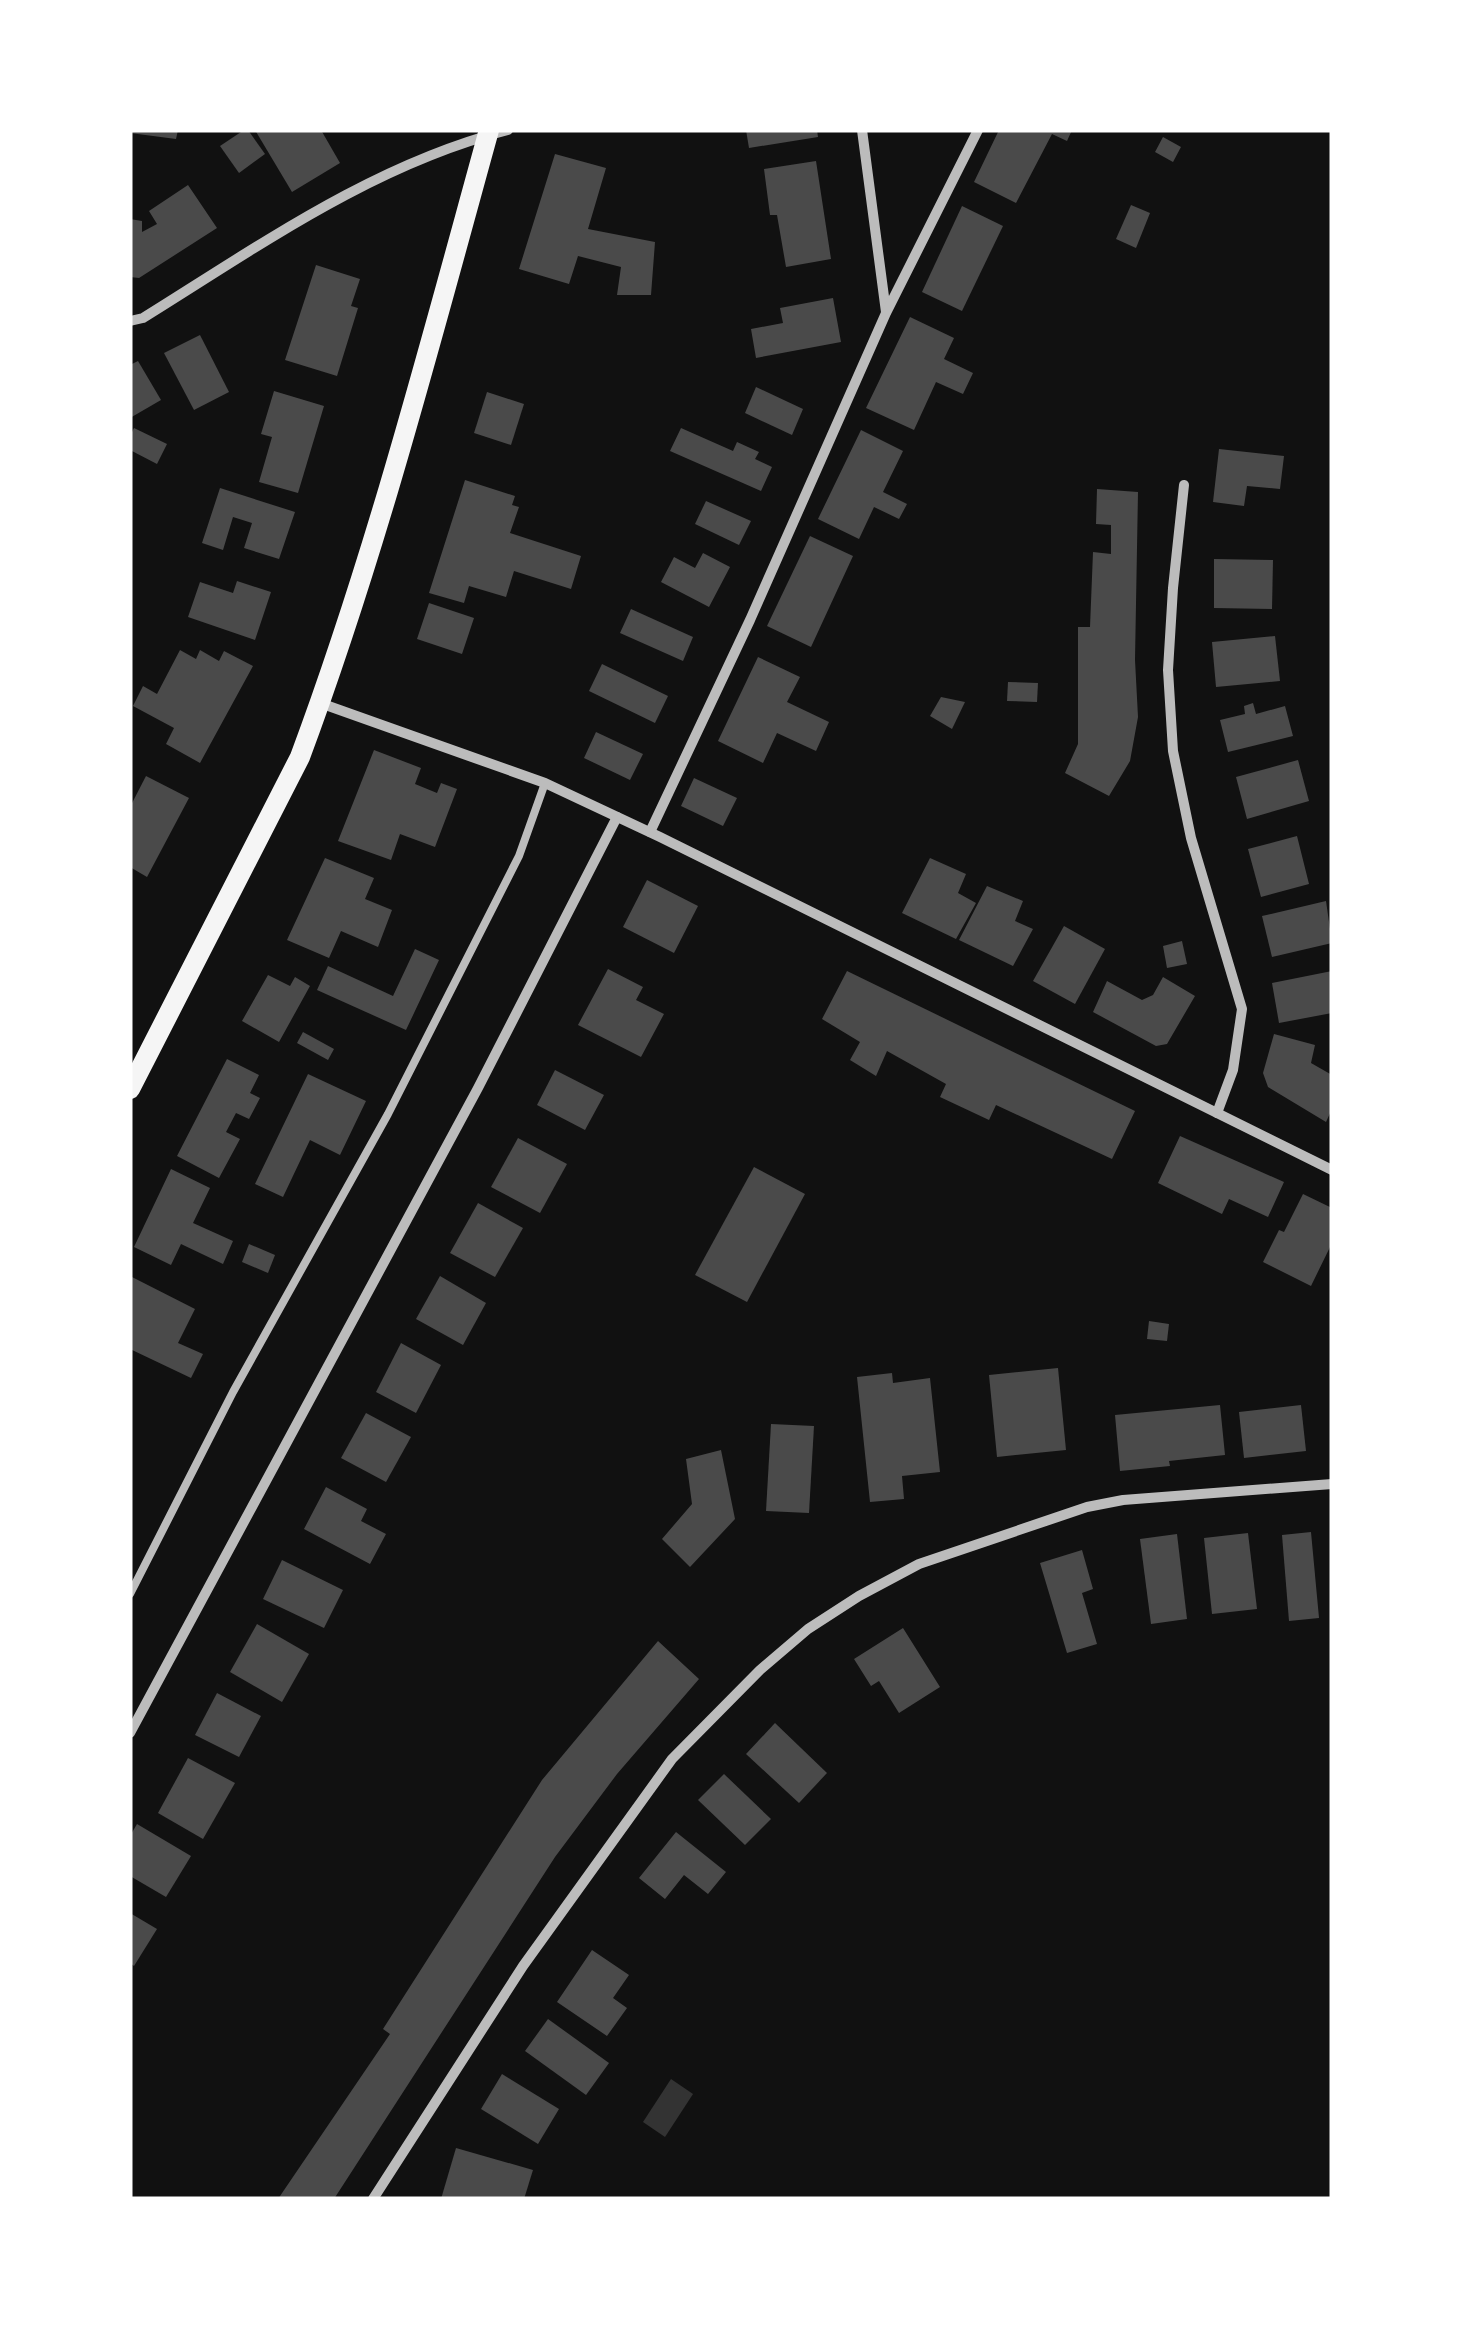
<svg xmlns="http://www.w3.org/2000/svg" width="1462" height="2329" viewBox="0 0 1462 2329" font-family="'Roboto Condensed',sans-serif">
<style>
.water{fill:#333}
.building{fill:#4a4a4a}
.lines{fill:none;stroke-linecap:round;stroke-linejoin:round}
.service{stroke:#bcbcbc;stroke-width:8}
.minor{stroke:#bcbcbc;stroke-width:10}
.secondary{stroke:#f5f5f5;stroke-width:20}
</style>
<rect width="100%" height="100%" fill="#111"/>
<polygon class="water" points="671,2079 693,2094 665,2137 643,2122"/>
<g class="building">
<polygon points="130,130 178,130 176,139 130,133"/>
<polygon points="244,130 248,130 265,154 239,173 220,146"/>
<polygon points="255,130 321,130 340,163 292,192"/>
<polygon points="746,130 817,130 818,137 749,148"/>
<polygon points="999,130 1072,130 1067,141 1052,134 1016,203 974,182"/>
<polygon points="1163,137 1181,147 1173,162 1155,152"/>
<polygon points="555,154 606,168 588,229 655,242 651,295 617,295 621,267 578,256 569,284 519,269"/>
<polygon points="816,161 831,259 786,267 777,215 770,215 764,169"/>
<polygon points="188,185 217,228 139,278 130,277 130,219 142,221 142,232 157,224 149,211"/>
<polygon points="1131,205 1150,213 1136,248 1116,239"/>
<polygon points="962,206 1003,226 962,311 922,292"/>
<polygon points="316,265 360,279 351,306 358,308 337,376 285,360"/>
<polygon points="833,298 841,342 756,358 751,329 783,323 780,308"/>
<polygon points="910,317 954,338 944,359 973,373 963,394 936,382 914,430 866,408"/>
<polygon points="200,335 229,392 194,410 164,353"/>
<polygon points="138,361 161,400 130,418 130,365"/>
<polygon points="756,387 803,409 792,435 745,413"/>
<polygon points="274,391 324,406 298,493 259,482 272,437 261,434"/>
<polygon points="487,392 524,404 511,445 474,433"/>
<polygon points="134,428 167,444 157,464 130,450 130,436"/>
<polygon points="681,428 733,451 737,442 759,452 755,459 772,467 761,491 670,451"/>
<polygon points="861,430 903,451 883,492 907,504 899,519 874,507 859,539 818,519"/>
<polygon points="1219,449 1284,456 1280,489 1247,486 1244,506 1213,502"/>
<polygon points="465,480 515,496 512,505 519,507 510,533 581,556 571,589 514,571 506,597 469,586 464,603 429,593"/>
<polygon points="220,488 295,512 279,559 244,548 252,523 233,517 223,550 202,543"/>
<polygon points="1097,489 1138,492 1135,660 1138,717 1130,761 1109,796 1065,773 1078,744 1078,627 1090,627 1093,552 1111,554 1111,525 1096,524"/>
<polygon points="706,501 751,521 739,545 695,524"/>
<polygon points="810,536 853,556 811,647 767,626"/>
<polygon points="703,553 730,567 709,607 661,582 674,557 695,568"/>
<polygon points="1214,559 1273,560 1272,609 1214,608"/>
<polygon points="237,581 271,592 255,640 188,617 200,582 233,593"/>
<polygon points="429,603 474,618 462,654 417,639"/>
<polygon points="631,609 693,637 683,661 620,633"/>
<polygon points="1275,636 1280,681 1216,687 1212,642"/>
<polygon points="180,650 196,659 200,650 219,661 224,651 253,666 200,763 166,744 174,728 133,706 143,686 157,694"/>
<polygon points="758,657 800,677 787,702 829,722 816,751 777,733 763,763 718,741"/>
<polygon points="602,664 668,696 655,723 589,691"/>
<polygon points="1008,682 1038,683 1037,702 1007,701"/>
<polygon points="941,697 965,702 952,729 930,716"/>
<polygon points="1253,703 1256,714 1285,706 1293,736 1228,752 1220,720 1245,714 1244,706"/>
<polygon points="596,732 643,754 630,780 584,758"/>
<polygon points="374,750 421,768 415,784 437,793 441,783 457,789 435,847 400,834 391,860 338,841"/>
<polygon points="1298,760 1309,801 1247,819 1236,777"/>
<polygon points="146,776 189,798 147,877 130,867 130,807"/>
<polygon points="694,778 737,798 723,826 681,806"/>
<polygon points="1297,836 1309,884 1261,897 1248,849"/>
<polygon points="325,858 374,878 365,899 392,910 378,947 341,931 329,958 287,940"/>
<polygon points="930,858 966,874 958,893 976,903 956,939 902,913"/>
<polygon points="647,880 698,906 674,953 623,927"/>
<polygon points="987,886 1023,901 1015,921 1033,929 1013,966 959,940"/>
<polygon points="1326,901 1332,943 1272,957 1262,916"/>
<polygon points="1064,926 1105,949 1075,1004 1033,981"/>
<polygon points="1182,941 1187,964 1167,968 1163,946"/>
<polygon points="415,949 439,960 406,1030 317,990 328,966 393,996"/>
<polygon points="608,969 643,987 636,1000 664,1014 641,1057 578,1025"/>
<polygon points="847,971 1135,1111 1112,1159 996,1105 989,1120 940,1097 946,1084 887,1051 876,1076 850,1060 860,1042 822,1019"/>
<polygon points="1332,971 1332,1013 1279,1023 1272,983"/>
<polygon points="268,975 290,986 295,977 310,986 279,1042 242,1021"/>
<polygon points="1163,977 1195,996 1167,1044 1156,1046 1093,1012 1107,981 1142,1000 1153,995"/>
<polygon points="303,1032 334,1049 328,1060 297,1043"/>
<polygon points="1274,1034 1315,1045 1311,1063 1332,1075 1332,1109 1326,1122 1268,1087 1263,1073"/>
<polygon points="227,1059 259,1075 250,1093 260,1098 249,1119 236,1113 226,1132 240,1139 219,1178 177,1156"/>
<polygon points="555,1070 604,1095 585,1130 537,1105"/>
<polygon points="308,1074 366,1101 340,1155 310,1140 283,1197 255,1184"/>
<polygon points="1180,1136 1284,1182 1268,1217 1229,1199 1222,1214 1158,1183"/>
<polygon points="518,1138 567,1164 540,1213 491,1187"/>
<polygon points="754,1167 805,1194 747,1302 695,1275"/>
<polygon points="171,1169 210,1188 193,1223 233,1241 223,1264 181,1244 171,1265 134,1247"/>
<polygon points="1303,1194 1332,1208 1332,1243 1311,1286 1263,1262 1279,1230 1284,1232"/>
<polygon points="478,1203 523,1228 495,1277 450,1253"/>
<polygon points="249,1244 275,1255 268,1273 242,1262"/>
<polygon points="130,1276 195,1309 178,1343 203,1354 191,1378 130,1349"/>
<polygon points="440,1276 486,1303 463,1345 416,1319"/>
<polygon points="1149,1321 1169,1324 1167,1341 1147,1339"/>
<polygon points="401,1343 441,1365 416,1413 376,1392"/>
<polygon points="1058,1368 1066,1450 997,1457 989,1375"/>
<polygon points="892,1373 893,1383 930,1378 940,1472 902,1476 904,1499 870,1502 857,1377"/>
<polygon points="1220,1405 1225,1455 1169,1461 1170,1466 1120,1471 1115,1415"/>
<polygon points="1301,1405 1306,1451 1244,1458 1239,1412"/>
<polygon points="366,1413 411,1437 386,1482 341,1458"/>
<polygon points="771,1424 814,1426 809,1513 766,1511"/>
<polygon points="721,1450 735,1519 690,1567 662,1539 692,1504 686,1459"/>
<polygon points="326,1487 367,1509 361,1521 386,1534 370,1564 304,1529"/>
<polygon points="1311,1532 1319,1618 1289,1621 1282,1535"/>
<polygon points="1248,1533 1257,1609 1212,1614 1204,1538"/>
<polygon points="1177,1534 1187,1619 1151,1624 1140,1539"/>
<polygon points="1082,1550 1093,1589 1082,1593 1097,1644 1067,1653 1040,1563"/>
<polygon points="282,1560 343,1590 324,1628 263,1599"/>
<polygon points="257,1624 309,1654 282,1702 230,1672"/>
<polygon points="903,1628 940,1687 899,1713 879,1681 871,1686 854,1659"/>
<polygon points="658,1641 699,1679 617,1774 555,1857 334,2199 278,2199 390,2034 383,2029 542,1780"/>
<polygon points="217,1693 261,1716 239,1757 195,1735"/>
<polygon points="775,1723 827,1773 799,1803 746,1754"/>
<polygon points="188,1758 235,1783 203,1839 158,1813"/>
<polygon points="724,1774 771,1819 745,1845 698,1800"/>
<polygon points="137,1824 191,1856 166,1897 130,1876 130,1836"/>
<polygon points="676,1832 726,1872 708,1894 684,1875 665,1899 639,1878"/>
<polygon points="130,1913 157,1929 134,1966 130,1963"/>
<polygon points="592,1950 629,1975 613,1998 627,2008 607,2036 557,2002"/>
<polygon points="548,2019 609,2063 586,2095 525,2051"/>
<polygon points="502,2074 559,2109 538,2144 481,2109"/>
<polygon points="456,2148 533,2170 524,2199 441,2199"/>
</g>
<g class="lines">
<polyline class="service" points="130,1594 233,1392 388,1114 519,856 545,783"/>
<g class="minor">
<polyline points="862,130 886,312"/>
<path d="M130,321L143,318C259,246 374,164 508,130"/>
<polyline points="1184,485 1173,588 1168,670 1173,751 1191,838 1242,1009 1233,1070 1217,1113"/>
<polyline points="320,703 545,783 660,837 1332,1170"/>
<polyline points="650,832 750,620 886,313 978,130"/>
<polyline points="130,1733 478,1088 617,817"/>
<polyline points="373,2199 523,1966 672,1759 760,1670 808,1629 859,1596 919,1564 1087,1507 1123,1500 1332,1484"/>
</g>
<path class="secondary" d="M130,1089L300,757C376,553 431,340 489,130"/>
</g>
<rect width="1462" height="2329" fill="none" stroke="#ffffff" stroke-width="265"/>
</svg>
